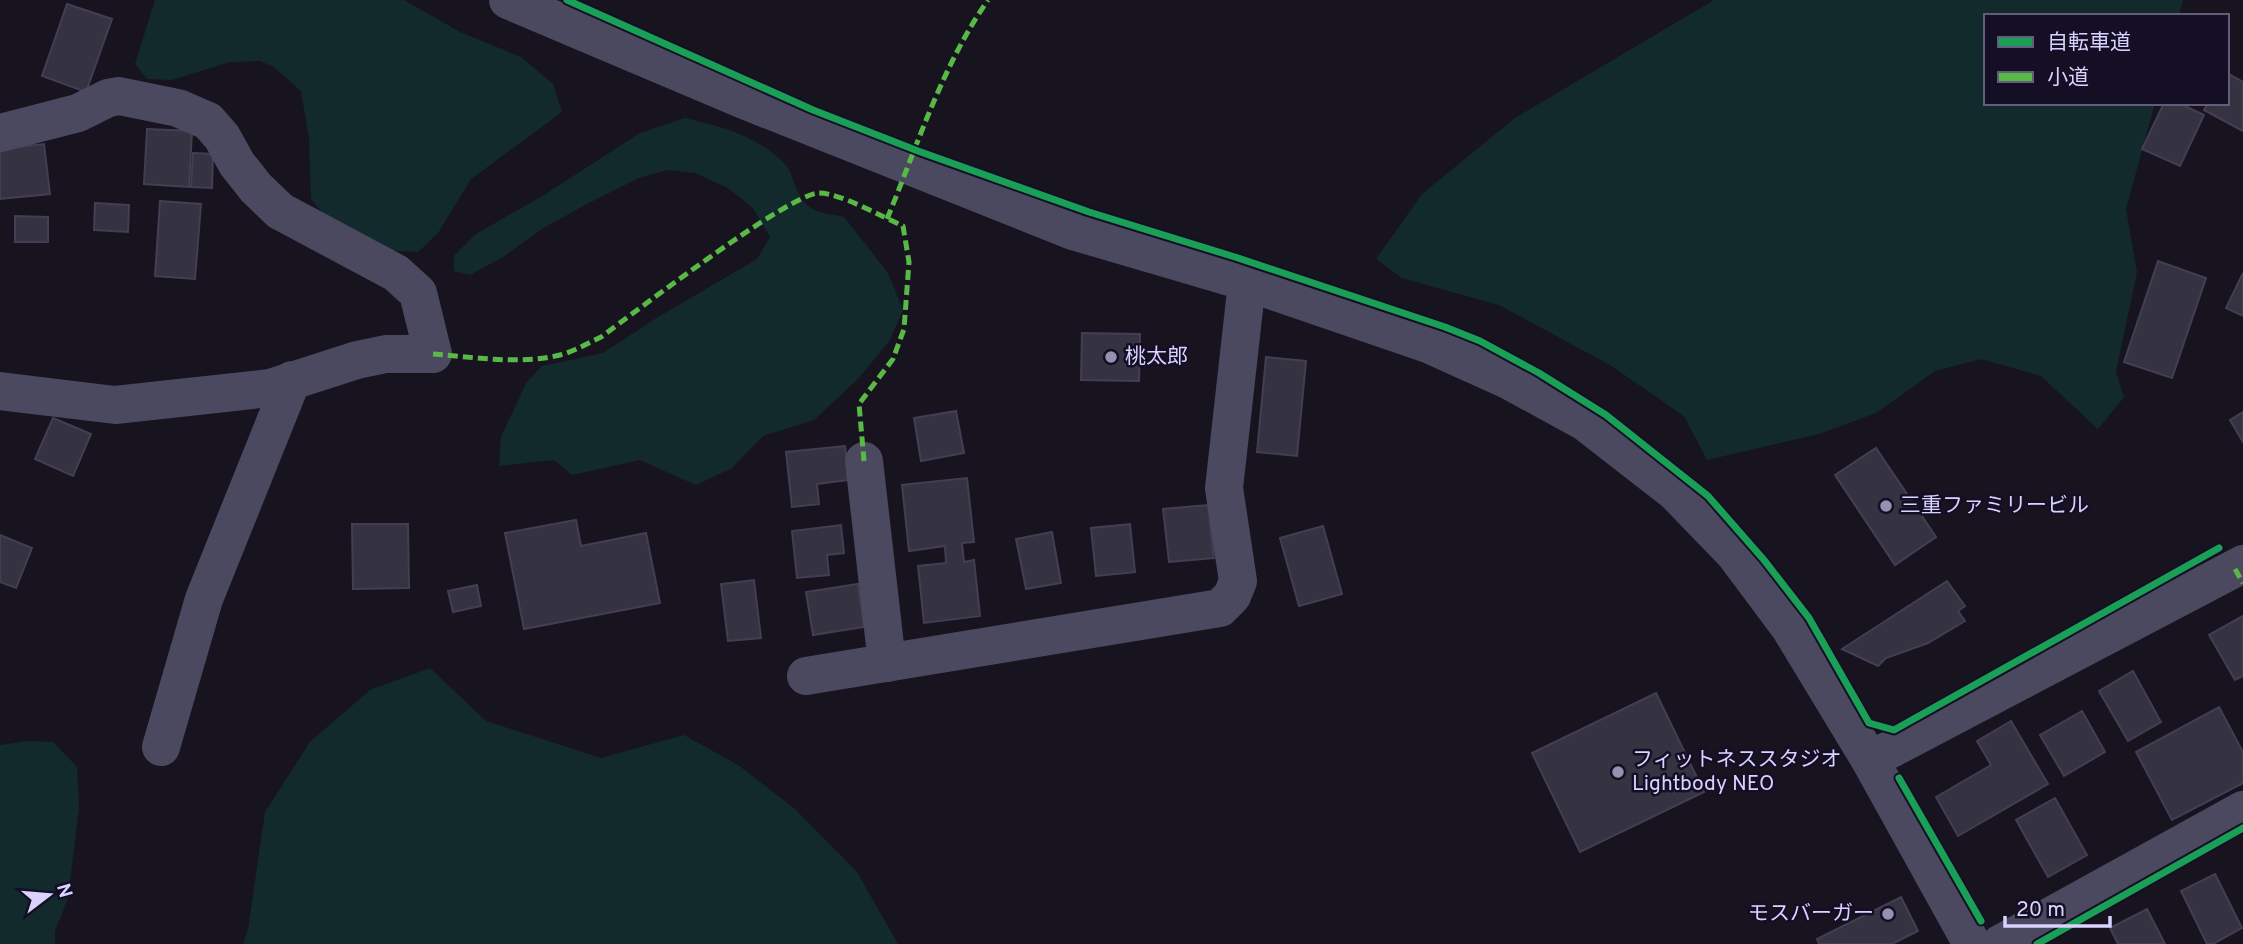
<svg xmlns="http://www.w3.org/2000/svg" width="2243" height="944" viewBox="0 0 2243 944" font-family="Overpass,'Noto Sans JP',sans-serif">
<style>
.green{fill:#132a2c}
.building{fill:#353242;stroke:#433e53;stroke-width:2}
.lines{fill:none;stroke-linecap:round;stroke-linejoin:round}
.minor{stroke:#4b4960;stroke-width:38}
.quiet{stroke:#58b947;stroke-width:5;stroke-dasharray:10 5;stroke-linecap:butt}
.cycleway-casing{stroke:#140f25;stroke-width:11}
.cycleway{stroke:#1a9f57;stroke-width:7}
.poi-dot{fill:#9690b1;stroke:#140f25;stroke-width:2.5}
.labels{text-anchor:middle;dominant-baseline:central;stroke-width:5;stroke-linejoin:round;paint-order:stroke}
.poi-label{font-size:21px;fill:#dad2ff;stroke:#140f25;text-anchor:start}
</style>
<rect width="100%" height="100%" fill="#171420"/>
<g class="green">
<polygon points="155,0 404,0 460,32 521,57 553,84 562,112 471,179 438,233 418,252 376,250 333,226 311,199 309,138 301,91 274,67 260,61 230,62 172,80 147,79 135,64"/>
<polygon points="1714,0 2183,0 2179,16 1986,16 1986,103 2155,103 2126,209 2137,272 2116,372 2124,397 2098,429 2041,376 1981,359 1935,371 1876,413 1819,434 1707,460 1684,416 1610,365 1499,305 1402,278 1376,259 1422,194 1515,118"/>
<path d="M685,118C723,127 758,136 786,165C791,170 792,178 795,185C805,212 818,212 844,217L888,273L903,310L890,340L858,379L814,420L763,436L732,468L696,485L640,460L572,475L554,460L499,466L501,437L526,383L542,366L603,353L655,319L757,259L770,237L753,208L728,188L695,173L667,170L639,178L587,204L545,227L503,257L470,275L454,271V256L476,234L544,195L640,133Z"/>
<polygon points="430,668 486,721 601,758 684,735 738,765 794,808 857,872 898,944 243,944 248,930 265,812 310,742 370,690"/>
<polygon points="29,741 53,742 77,767 79,808 68,898 55,931 55,944 0,944 0,745"/>
</g>
<g class="building">
<polygon points="67,4 112,19 86,92 42,76"/>
<polygon points="2227,73 2243,82 2243,131 2204,110 2208,103 2227,103"/>
<polygon points="2164,103 2179,103 2204,115 2180,166 2142,149"/>
<polygon points="147,129 192,131 189,187 144,184"/>
<polygon points="44,144 50,194 0,199 0,149"/>
<polygon points="193,153 213,154 212,188 191,187"/>
<polygon points="160,201 201,204 195,279 155,276"/>
<polygon points="95,203 129,205 128,232 94,230"/>
<polygon points="15,216 48,217 48,242 15,242"/>
<polygon points="2158,261 2206,278 2172,378 2124,362"/>
<polygon points="2243,273 2243,316 2226,308"/>
<polygon points="1082,333 1140,334 1139,381 1081,380"/>
<polygon points="1266,357 1306,361 1297,456 1257,452"/>
<polygon points="956,411 964,453 921,461 914,418"/>
<polygon points="2243,412 2243,442 2230,420"/>
<polygon points="53,418 91,434 73,476 35,459"/>
<polygon points="845,446 849,480 817,484 819,504 792,507 786,452"/>
<polygon points="1876,448 1936,537 1895,565 1835,475"/>
<polygon points="967,478 974,542 962,543 964,562 974,560 980,616 924,623 918,566 946,563 945,546 909,551 902,485"/>
<polygon points="1208,505 1214,558 1169,562 1163,509"/>
<polygon points="576,520 581,546 646,533 660,603 524,629 505,533"/>
<polygon points="352,524 408,524 409,588 353,589"/>
<polygon points="1130,524 1135,572 1096,576 1091,528"/>
<polygon points="841,525 844,553 827,555 829,575 797,578 792,531"/>
<polygon points="1323,526 1342,594 1299,606 1280,538"/>
<polygon points="1052,532 1061,583 1026,589 1016,539"/>
<polygon points="0,535 32,548 16,588 0,582"/>
<polygon points="754,580 761,638 728,641 721,584"/>
<polygon points="1947,581 1965,606 1958,611 1965,621 1928,643 1886,658 1878,666 1842,649"/>
<polygon points="858,584 864,627 813,635 806,592"/>
<polygon points="477,585 481,606 453,612 448,591"/>
<polygon points="2243,616 2243,676 2235,680 2209,635"/>
<polygon points="2133,671 2161,722 2128,741 2099,691"/>
<polygon points="1656,693 1704,792 1580,852 1532,753"/>
<polygon points="2219,707 2243,752 2243,783 2172,820 2136,752"/>
<polygon points="2082,711 2105,752 2064,776 2040,735"/>
<polygon points="2011,721 2048,784 1958,836 1936,797 1991,765 1977,741"/>
<polygon points="2055,798 2087,855 2048,877 2016,820"/>
<polygon points="2215,874 2242,928 2213,944 2207,944 2181,891"/>
<polygon points="1901,897 1918,931 1892,944 1819,944 1817,939"/>
<polygon points="2147,909 2165,944 2118,944 2110,928"/>
</g>
<g class="lines">
<g class="minor">
<polyline points="508,0 744,100 1073,231 1247,282 1428,344 1510,381 1585,422 1675,492 1734,553 1790,628 1870,760 1972,944"/>
<polyline points="0,133 78,113 108,98 119,96 178,108 208,121 222,137 237,164 256,188 280,211 396,273 418,293 433,354 386,354 357,360 270,388 115,405 0,391"/>
<polyline points="864,461 887,663"/>
<polyline points="806,676 1220,608 1232,596 1238,581 1224,488 1247,282"/>
<polyline points="161,747 204,599 292,380"/>
<polyline points="1870,760 2243,564"/>
<polyline points="2000,944 2243,810"/>
</g>
<g class="quiet">
<path d="M887,219C918,144 942,66 988,0"/>
<path d="M433,354C474,357 519,365 560,355C575,351 588,343 601,337C634,313 790,193 819,193C840,193 883,217 903,226L909,262L904,329L893,359L859,404L864,461"/>
<polyline points="2235,569 2243,583"/>
</g>
<g class="cycleway-casing">
<g id="cycleway">
<polyline points="567,0 813,110 918,151 1089,212 1235,257 1445,327 1480,341 1539,373 1606,415 1708,496 1764,560 1809,618 1869,723 1894,730 2219,548"/>
<polyline points="1899,778 1981,921"/>
<polyline points="2037,944 2243,828"/>
</g>
</g>
<use href="#cycleway" class="cycleway"/>
</g>
<g class="poi-dot">
<circle cx="1111" cy="357" r="7"/>
<circle cx="1886" cy="506" r="7"/>
<circle cx="1618" cy="772" r="7"/>
<circle cx="1888" cy="914" r="7"/>
</g>
<g class="labels">
<g class="poi-label">
<text x="1125" y="357">桃太郎</text>
<text x="1900" y="506">三重ファミリービル</text>
<text x="1632" y="760">フィットネススタジオ<tspan x="1632" dy="24">Lightbody NEO</tspan></text>
<text x="1874" y="914" text-anchor="end">モスバーガー</text>
</g>
</g>
<rect x="1984" y="14" width="245" height="91" fill="#140f25" stroke="#635d7c" stroke-width="2"/>
<rect x="1998" y="37" width="35" height="10" fill="#1a9f57" stroke="#635d7c" stroke-width="2"/>
<text x="2047" y="49" font-size="21" fill="#dad2ff">自転車道</text>
<rect x="1998" y="72" width="35" height="10" fill="#58b947" stroke="#635d7c" stroke-width="2"/>
<text x="2047" y="84" font-size="21" fill="#dad2ff">小道</text>
<g transform="translate(49 895) rotate(74)" stroke="#140f25" stroke-width="5" paint-order="stroke">
<path d="M0-5L12 26L0 18L-12 26Z" fill="#dad2ff"/>
<text y="-10" font-size="19" font-weight="bold" text-anchor="middle" fill="#dad2ff">N</text>
</g>
<path d="M2005 916v10h105v-10" fill="none" stroke="#dad2ff" stroke-width="3.5"/>
<text x="2016" y="916" font-size="21" fill="#dad2ff" stroke="#140f25" stroke-width="5" paint-order="stroke">20 m</text>
</svg>
